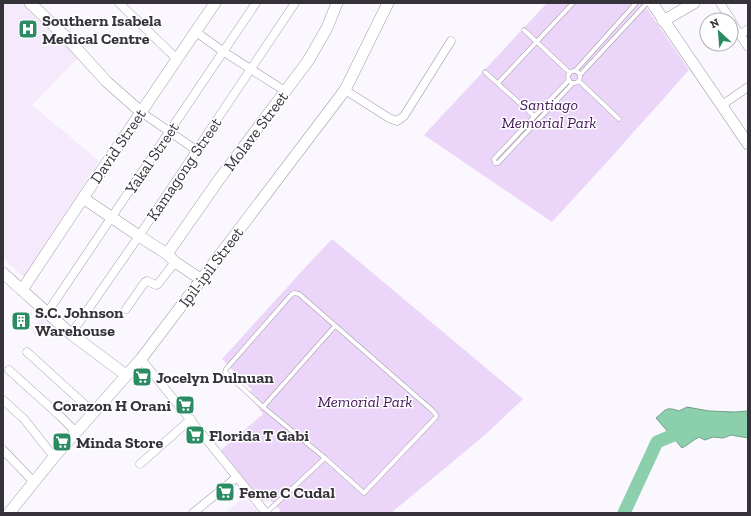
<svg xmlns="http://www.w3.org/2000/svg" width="751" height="516" viewBox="0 0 751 516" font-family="'Zilla Slab',serif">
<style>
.built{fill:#f5eafc}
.green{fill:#ebd6f9}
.water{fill:#8ccfad;stroke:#72a08a}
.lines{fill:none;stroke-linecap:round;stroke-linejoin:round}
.river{stroke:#8ccfad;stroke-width:13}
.lane-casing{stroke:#a59cab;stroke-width:5}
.street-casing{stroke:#a59cab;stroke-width:9}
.secondary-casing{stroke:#a59cab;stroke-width:12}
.lane{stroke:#fff;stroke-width:4}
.street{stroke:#fff;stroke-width:8}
.secondary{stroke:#fff;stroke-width:11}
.labels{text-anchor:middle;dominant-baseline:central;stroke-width:3;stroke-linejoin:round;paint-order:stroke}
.poi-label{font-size:16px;font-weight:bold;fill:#363239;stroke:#fff;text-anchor:start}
.park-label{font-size:16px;font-style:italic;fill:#411656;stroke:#fff}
.street-label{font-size:16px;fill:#363239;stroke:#fff}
</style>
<rect width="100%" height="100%" fill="#fbf7fe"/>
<g class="built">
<polygon points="3,3 25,3 80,56 32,105 99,161 24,277 3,258"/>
<polygon points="45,315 53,325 47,331 42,329 35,335 30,329"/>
<polygon points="244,497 259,513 225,513"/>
</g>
<g class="green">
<polygon points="547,3 643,3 689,70 607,162 552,222 424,135"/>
<polygon points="332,239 523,399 486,434 391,513 279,513 280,510 270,500 261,501 221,450 263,414 248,394 252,390 222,359 300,273"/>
</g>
<path class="water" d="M687,407L709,411L734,412L748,411V438L731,435L723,438L713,437L705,440L699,437C693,440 688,445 682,448L656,418C666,410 665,406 679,411Z"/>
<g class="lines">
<polyline class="river" points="624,513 657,442 688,429"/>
<g class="lane-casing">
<g id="lane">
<polyline points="524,30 570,73"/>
<circle cx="574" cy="77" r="6"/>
<polyline points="575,71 636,3"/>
<polyline points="485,72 534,116"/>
<polyline points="580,75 647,3"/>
<polyline points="569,80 494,159 495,163 498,163 573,83"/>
<polyline points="579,81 619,119"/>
<polyline points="498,83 573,3"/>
<polygon points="294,293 299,294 433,411 436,415 436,417 364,493 325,458 263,407 225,372 226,369 291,295"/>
<polyline points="263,407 335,326"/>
<polyline points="266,513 325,458"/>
</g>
</g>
<g class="street-casing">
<g id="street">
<polyline points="119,3 177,59"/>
<polyline points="720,3 731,20"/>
<polyline points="731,21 748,47"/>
<polyline points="196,32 224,52 285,91"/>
<polyline points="740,35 748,29"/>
<polyline points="345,90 389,118 397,121 404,116 451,41"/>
<polyline points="722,105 748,87"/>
<polyline points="141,112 196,150"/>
<polyline points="126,309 145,282 147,281 156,285 158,284 175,262"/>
<polyline points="47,313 256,3"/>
<polyline points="71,334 139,236 295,3"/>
<polyline points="27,352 94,413"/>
<polyline points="141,359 266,513"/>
<polyline points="9,370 60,416 77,433"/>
<polyline points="3,400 24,419 54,457"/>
<polyline points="3,450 34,482"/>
<polyline points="140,464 191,419"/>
<polyline points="193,513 237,477"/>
</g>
</g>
<g class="secondary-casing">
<g id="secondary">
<polyline points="30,3 66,37 107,82 141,112"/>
<polyline points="652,3 748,144"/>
<polyline points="663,21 694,3"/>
<polyline points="83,198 139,236 167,254 175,262 202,280"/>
<polyline points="167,254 218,181 308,61 327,28 337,3"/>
<polyline points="3,273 71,334 126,375"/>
<polyline points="22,290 83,198 215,3"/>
<polyline points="9,513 54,457 141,359 345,90 388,3"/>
</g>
</g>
<use href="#lane" class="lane"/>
<use href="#street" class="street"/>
<use href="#secondary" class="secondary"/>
</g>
<defs>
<g id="hospital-square" transform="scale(1)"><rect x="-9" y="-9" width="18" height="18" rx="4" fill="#2b8b63" stroke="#fff"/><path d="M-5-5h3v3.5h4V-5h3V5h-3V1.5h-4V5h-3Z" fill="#fff"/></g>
<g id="building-square" transform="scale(1)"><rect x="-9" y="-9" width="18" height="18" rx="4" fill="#2b8b63" stroke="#fff"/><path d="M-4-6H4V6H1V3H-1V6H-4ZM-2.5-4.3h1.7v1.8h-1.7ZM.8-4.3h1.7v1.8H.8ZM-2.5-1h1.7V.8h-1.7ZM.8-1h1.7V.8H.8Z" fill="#fff"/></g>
<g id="supermarket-square" transform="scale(1)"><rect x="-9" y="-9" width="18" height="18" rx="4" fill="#2b8b63" stroke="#fff"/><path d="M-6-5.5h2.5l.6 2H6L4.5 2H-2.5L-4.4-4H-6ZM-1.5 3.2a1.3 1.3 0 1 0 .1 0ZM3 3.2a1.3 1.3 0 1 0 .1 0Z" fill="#fff"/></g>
</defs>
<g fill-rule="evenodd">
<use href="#hospital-square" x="28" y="29"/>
<use href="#building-square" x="21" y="321"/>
<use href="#supermarket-square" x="142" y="377"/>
<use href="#supermarket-square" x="185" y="405"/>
<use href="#supermarket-square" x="195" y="435"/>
<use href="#supermarket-square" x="62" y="442"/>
<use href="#supermarket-square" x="225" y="492"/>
</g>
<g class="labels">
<g class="poi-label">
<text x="42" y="20">Southern Isabela<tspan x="42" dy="18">Medical Centre</tspan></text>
<text x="35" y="312">S.C. Johnson<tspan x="35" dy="18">Warehouse</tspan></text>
<text x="156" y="377">Jocelyn Dulnuan</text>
<text x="171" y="405" text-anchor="end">Corazon H Orani</text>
<text x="209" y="435">Florida T Gabi</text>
<text x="76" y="442">Minda Store</text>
<text x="239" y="492">Feme C Cudal</text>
</g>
<g class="park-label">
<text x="549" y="104">Santiago<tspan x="549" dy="18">Memorial Park</tspan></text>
<text x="365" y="401">Memorial Park</text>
</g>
<g class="street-label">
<text transform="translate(256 131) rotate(-53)">Molave Street</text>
<text transform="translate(118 146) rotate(-56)">David Street</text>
<text transform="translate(152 158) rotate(-56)">Yakal Street</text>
<text transform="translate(184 169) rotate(-56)">Kamagong Street</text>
<text transform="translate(211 267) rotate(-53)">Ipil-ipil Street</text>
</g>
</g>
<rect width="751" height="516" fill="none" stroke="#363239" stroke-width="8"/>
<g transform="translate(719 32) rotate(334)"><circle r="19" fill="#ffffff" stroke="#afadb0"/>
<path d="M0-3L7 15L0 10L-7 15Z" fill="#2b8b63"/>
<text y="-6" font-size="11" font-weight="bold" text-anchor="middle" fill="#363239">N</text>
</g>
</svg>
